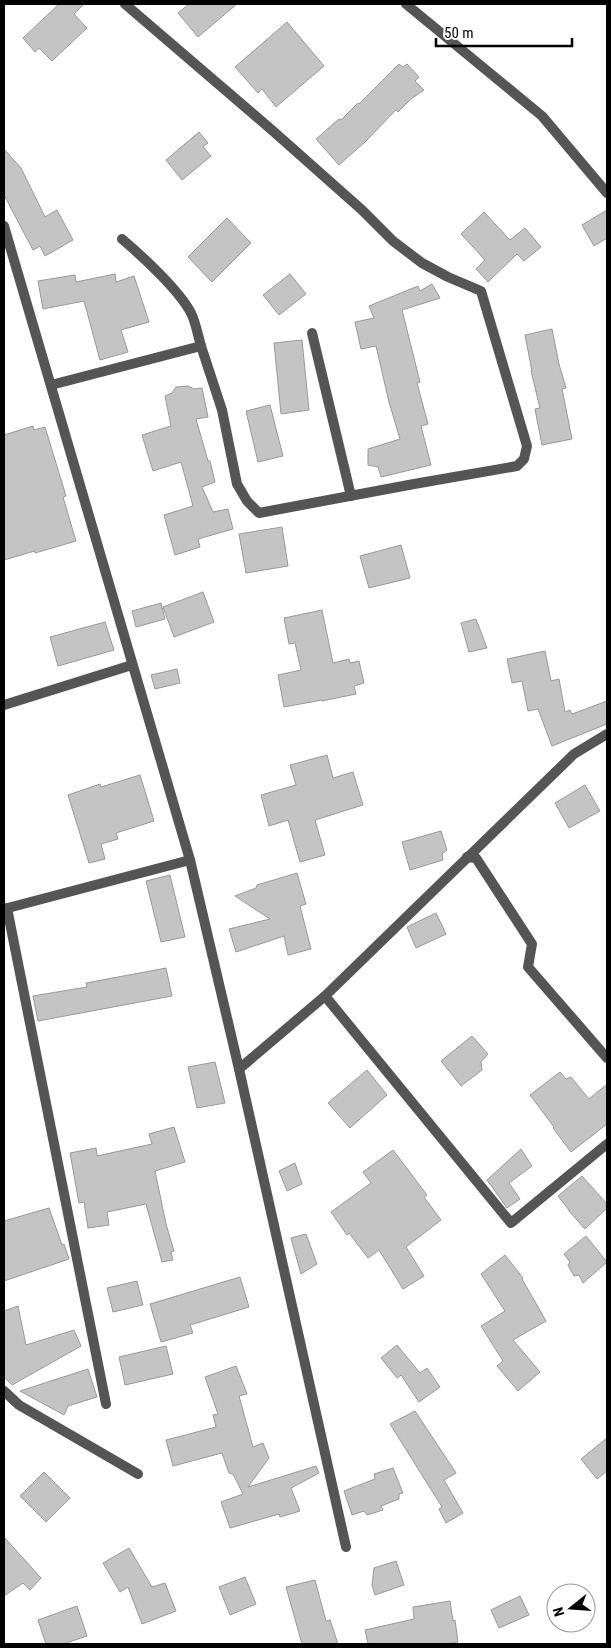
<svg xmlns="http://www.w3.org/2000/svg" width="611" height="1648" viewBox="0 0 611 1648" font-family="'Roboto Condensed',sans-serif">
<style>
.building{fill:#c4c4c4;stroke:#999}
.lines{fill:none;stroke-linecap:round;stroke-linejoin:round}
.minor{stroke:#555;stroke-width:10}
</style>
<rect width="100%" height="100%" fill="#fff"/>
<g class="building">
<polygon points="59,4 84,4 74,14 87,28 52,61 39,48 35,52 23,38"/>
<polygon points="189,4 237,4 198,37 178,13"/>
<polygon points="287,22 324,66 276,107 262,89 258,93 235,67"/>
<polygon points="399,64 403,67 407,64 419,77 415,81 424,90 411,99 398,112 396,110 365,142 339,165 316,139 339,119 341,120 358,103 359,104"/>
<polygon points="199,132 208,143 203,147 211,156 182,180 166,160"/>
<polygon points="4,149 21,168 45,217 57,210 73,240 45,256 40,246 33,250 4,195"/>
<polygon points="607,210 607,238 594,246 582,225"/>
<polygon points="484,212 510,240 525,228 541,247 524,261 517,254 488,282 476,269 485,260 461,234"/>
<polygon points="227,218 251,243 212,282 188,257"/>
<polygon points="115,274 116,282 134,276 149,322 121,330 128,352 100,360 84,301 43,309 38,281 75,275 76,282"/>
<polygon points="290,274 306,294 279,315 263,295"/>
<polygon points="432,284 440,298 402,310 420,382 417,383 428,424 421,426 431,465 381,477 378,467 368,465 368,449 400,439 389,402 376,346 361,349 355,322 374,318 369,306 418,286 420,291"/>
<polygon points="552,329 559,364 566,388 562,389 572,439 542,445 535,409 540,408 531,371 532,371 525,335"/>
<polygon points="302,340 309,410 281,414 274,343"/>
<polygon points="188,386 194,389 202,388 208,417 196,419 208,461 210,461 215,482 202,487 213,512 228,509 233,529 198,539 200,547 175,555 164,515 193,506 181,462 153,471 142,435 171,426 165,396 172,393 176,387"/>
<polygon points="270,405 283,456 258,462 246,411"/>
<polygon points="33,426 34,430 45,427 66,496 63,497 76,541 35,553 35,551 4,560 4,435"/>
<polygon points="282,527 288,566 246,573 239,534"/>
<polygon points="401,545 410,578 369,588 360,556"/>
<polygon points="203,592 214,622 174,637 163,607"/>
<polygon points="161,603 165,619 136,627 132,611"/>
<polygon points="322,610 333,663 349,659 350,663 359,661 364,683 354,686 356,694 322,701 322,700 284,707 278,675 301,670 295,643 289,644 284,618"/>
<polygon points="476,619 487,648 469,652 461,623"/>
<polygon points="105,622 114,650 58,666 50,637"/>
<polygon points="545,651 551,681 559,679 565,712 570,710 572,714 607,701 607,724 552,746 538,709 528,711 522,681 512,683 507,659"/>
<polygon points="177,669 180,683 155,689 151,675"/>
<polygon points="327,755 333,778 353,772 363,805 315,820 325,855 300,862 288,820 269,826 261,795 296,785 290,765"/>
<polygon points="140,775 154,821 116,833 118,839 101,844 105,859 89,863 68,795 100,784 101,787"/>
<polygon points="585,785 600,811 569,828 555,803"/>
<polygon points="441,831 447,850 442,854 443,860 410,870 402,842"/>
<polygon points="297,873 306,904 300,906 311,949 288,955 284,936 236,952 229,929 270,919 235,896 256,888 257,885"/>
<polygon points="170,875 185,937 161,942 146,881"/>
<polygon points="436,913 446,934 416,948 407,927"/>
<polygon points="166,968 172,996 38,1021 33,996 87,987 86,983"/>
<polygon points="472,1036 488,1054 481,1062 482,1070 461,1086 441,1061"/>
<polygon points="215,1062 225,1103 197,1108 188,1067"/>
<polygon points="367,1070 387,1095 350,1128 328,1103"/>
<polygon points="560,1072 566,1079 571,1077 589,1099 607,1084 607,1124 571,1152 553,1128 554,1127 530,1095"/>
<polygon points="174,1127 185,1162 155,1171 166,1224 174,1251 171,1252 173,1260 162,1262 146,1204 107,1212 109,1225 88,1228 84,1202 79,1203 70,1153 96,1148 97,1156 152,1144 149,1134"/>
<polygon points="521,1149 532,1166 509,1183 520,1199 507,1208 487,1180"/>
<polygon points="393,1150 427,1195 424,1197 441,1220 406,1247 424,1276 403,1289 379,1250 368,1258 349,1233 347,1235 331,1212 371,1183 363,1172"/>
<polygon points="295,1163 302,1184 287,1191 279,1171"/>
<polygon points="582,1176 607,1204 607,1208 585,1229 569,1211 569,1210 558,1196"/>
<polygon points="49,1208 62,1245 64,1244 69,1259 4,1281 4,1221"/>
<polygon points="306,1234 317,1264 301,1274 291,1238"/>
<polygon points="586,1236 607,1262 583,1283 579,1275 574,1276 568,1265 570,1262 564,1254"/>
<polygon points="505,1255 523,1278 522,1279 546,1321 513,1340 540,1372 518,1391 497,1366 503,1361 481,1326 505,1311 481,1274"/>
<polygon points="240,1277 249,1307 190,1325 193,1333 161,1342 150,1304"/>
<polygon points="137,1281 143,1305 113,1312 107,1288"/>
<polygon points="18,1306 26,1345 74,1330 81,1346 12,1385 4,1377 4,1311"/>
<polygon points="397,1345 420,1373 427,1368 440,1387 419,1402 401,1375 397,1378 381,1358"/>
<polygon points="166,1346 173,1374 125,1385 119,1357"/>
<polygon points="236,1366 247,1394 239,1396 253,1447 263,1443 269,1458 248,1487 316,1466 319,1473 291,1488 300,1511 280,1517 279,1514 230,1528 221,1502 243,1494 233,1474 229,1473 222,1453 173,1466 166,1440 216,1427 213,1415 218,1414 205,1377"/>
<polygon points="88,1369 97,1397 68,1406 64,1415 20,1391"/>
<polygon points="415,1411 456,1473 444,1480 463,1513 446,1523 439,1509 442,1507 390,1424"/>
<polygon points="607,1438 607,1471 597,1479 581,1459"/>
<polygon points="393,1468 403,1493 399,1494 399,1499 381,1506 383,1510 367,1515 364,1511 352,1515 344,1491 375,1479 374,1474"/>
<polygon points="44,1472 70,1498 46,1522 20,1496"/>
<polygon points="4,1537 41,1578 30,1590 23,1583 4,1596"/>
<polygon points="129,1548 152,1587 165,1583 176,1611 142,1624 128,1587 120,1592 103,1563"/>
<polygon points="396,1561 404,1585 375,1595 372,1585 374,1568"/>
<polygon points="245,1577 256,1604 230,1615 219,1587"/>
<polygon points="315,1580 326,1621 330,1620 338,1644 302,1644 286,1587"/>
<polygon points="520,1596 529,1615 499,1628 491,1610"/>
<polygon points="450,1601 453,1621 455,1620 458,1642 446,1644 368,1644 365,1630 414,1619 413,1607"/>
<polygon points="77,1606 87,1636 63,1644 46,1644 38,1620"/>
</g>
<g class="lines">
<g class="minor">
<polyline points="406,4 542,116 607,193"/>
<polyline points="4,226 190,860 239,1069 346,1547"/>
<path d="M122,239C142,256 179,290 191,313C196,323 198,336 201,346"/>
<polyline points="312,333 351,496"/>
<polyline points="51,385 201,346 222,410 237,484 247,501 259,513 414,484 517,466 524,459 527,446 481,291 448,277 422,263 393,241 362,210 273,131 125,4"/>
<polyline points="4,705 132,665"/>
<polyline points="467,857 476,858 532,944 528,967 607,1058"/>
<polyline points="7,908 106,1404"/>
<polyline points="4,909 190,860"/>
<polyline points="325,996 511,1223 607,1144"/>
<polyline points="239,1069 325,996 574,754 607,734"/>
<polyline points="4,1391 19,1405 138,1474"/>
</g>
</g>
<rect width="611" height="1648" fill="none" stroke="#000000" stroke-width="10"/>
<g transform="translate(571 1608) rotate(253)"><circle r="24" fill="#ffffff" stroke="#999999"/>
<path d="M0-4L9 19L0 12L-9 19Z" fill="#000000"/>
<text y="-8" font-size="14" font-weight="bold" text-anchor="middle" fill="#000000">N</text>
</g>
<path d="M436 38v8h136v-8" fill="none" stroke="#000000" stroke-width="2.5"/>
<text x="444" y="38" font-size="15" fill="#000000" stroke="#ffffff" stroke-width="4" paint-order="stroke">50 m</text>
</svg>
